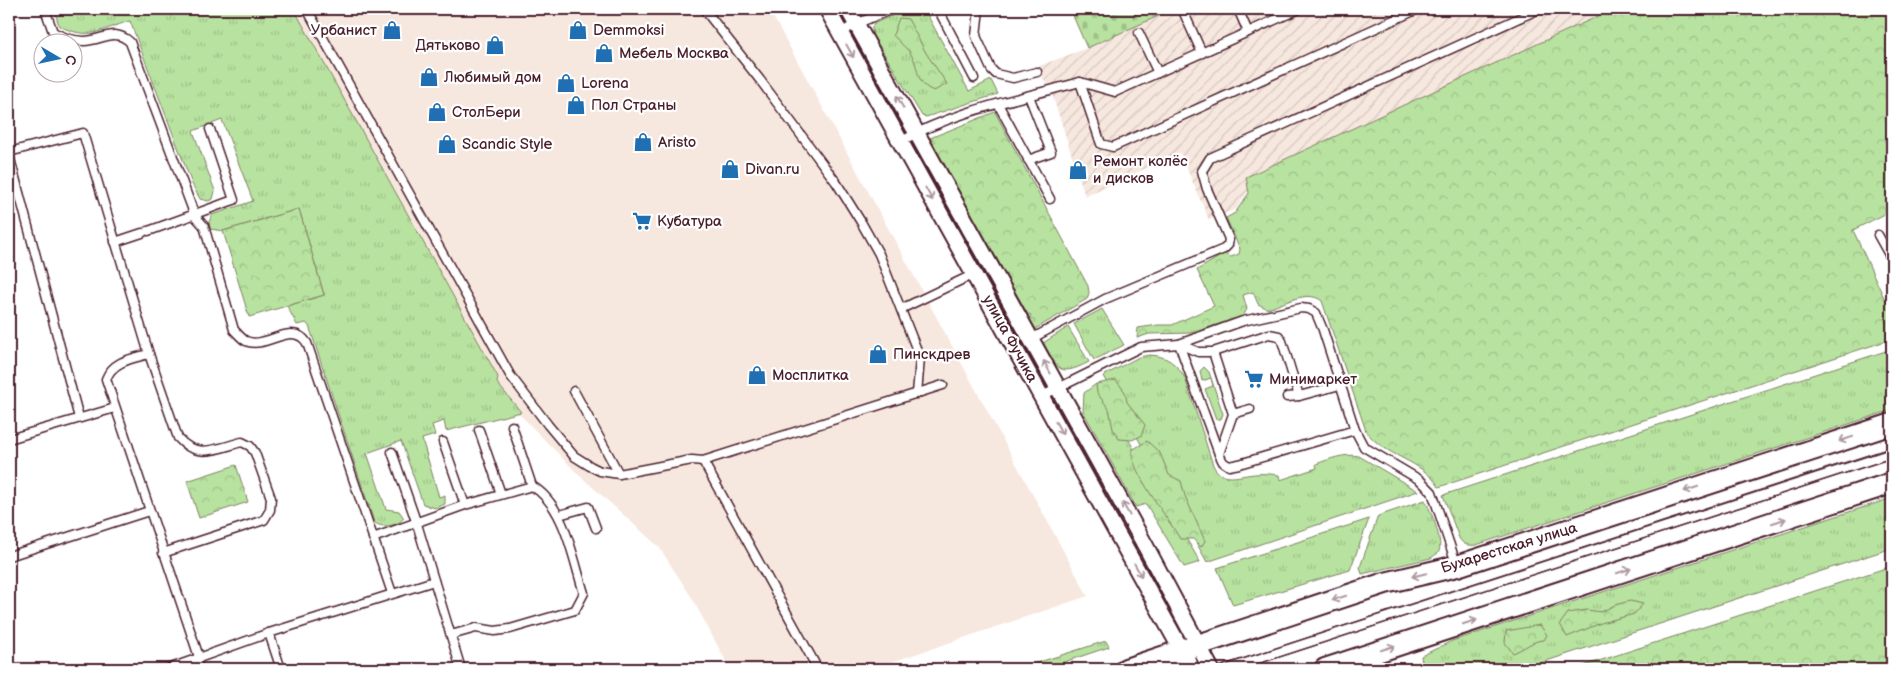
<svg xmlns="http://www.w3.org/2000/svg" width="1901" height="678" viewBox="0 0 1901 678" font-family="'Balsamiq Sans',sans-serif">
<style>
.built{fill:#f7e8df}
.industrial{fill:url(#industrial-furrows)}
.grass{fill:url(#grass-tufts);stroke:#808065}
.forest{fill:url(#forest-crowns);stroke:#808065}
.cemetery{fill:url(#cemetery-stones);stroke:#808065}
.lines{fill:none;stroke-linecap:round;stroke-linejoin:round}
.lane-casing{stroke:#4a1f2b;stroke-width:11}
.street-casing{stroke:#4a1f2b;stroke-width:19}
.secondary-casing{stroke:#4a1f2b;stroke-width:24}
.lane{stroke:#fff;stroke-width:8}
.street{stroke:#fff;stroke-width:15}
.secondary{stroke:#fff;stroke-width:20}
.tram{stroke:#4a1f2b;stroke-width:1}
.oneway{stroke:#ae9aa0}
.labels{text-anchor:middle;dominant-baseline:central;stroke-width:4.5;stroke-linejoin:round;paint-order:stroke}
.poi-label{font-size:15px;fill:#4a1f2b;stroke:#fff;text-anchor:start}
.street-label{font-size:15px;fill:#4a1f2b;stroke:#fff}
</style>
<defs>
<pattern id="industrial-furrows" width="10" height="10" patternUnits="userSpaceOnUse" patternTransform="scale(1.25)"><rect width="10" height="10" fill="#f7e8df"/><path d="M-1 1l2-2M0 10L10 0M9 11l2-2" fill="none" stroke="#d5c7c0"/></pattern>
<pattern id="grass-tufts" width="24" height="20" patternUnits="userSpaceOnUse" patternTransform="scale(1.25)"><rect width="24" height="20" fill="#b7e29f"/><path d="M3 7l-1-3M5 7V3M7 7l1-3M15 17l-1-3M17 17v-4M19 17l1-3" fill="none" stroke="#9fc189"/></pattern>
<pattern id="forest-crowns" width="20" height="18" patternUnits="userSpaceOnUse" patternTransform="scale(1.25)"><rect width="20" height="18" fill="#b7e29f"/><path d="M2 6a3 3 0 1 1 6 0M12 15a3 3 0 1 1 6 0" fill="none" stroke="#9fc189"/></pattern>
<pattern id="cemetery-stones" width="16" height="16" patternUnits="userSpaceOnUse" patternTransform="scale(1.25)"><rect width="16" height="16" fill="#b7e29f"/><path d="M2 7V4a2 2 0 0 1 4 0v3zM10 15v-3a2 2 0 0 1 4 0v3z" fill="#9fc189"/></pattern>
</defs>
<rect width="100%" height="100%" fill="#fff"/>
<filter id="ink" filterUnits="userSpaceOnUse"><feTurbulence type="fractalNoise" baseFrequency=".02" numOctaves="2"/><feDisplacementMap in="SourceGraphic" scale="10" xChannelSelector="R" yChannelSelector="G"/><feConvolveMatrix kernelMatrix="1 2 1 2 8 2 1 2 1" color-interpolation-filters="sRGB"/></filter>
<g filter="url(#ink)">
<polygon class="built" points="267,9 769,9 1088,596 871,669 730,669 692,598 659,547 578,474 494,388"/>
<polygon class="industrial" points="1174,9 1619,9 1248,191 1236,209 1209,220 1180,153 1085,196 1051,91 1036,67 1087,48"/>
<g class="grass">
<path d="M54,9H294L498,377L497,383L521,412L446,431L444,421L432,425L435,435L422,439L439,497L445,495V504L435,508L423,504L401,441L367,453L386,509L399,511L404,518C398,526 381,529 374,522L309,326L306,323L297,325L287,306L324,295L299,209L223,231L210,229L209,222L212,215L253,201L222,120L193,131L215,191L213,199L208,201L200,199L192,184L130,21C99,30 91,41 59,26Z"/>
<polygon points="907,9 924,9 969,91 991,80 998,94 926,117 922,116 872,34 872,27 875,23"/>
<polygon points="1102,309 1124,345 1094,360 1074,324"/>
<path d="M1068,327L1089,362C1058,378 1058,369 1043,343Z"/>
<path d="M1892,349V410L1476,545C1468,546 1463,545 1459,538L1443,495Z"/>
<path d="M1150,355C1167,356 1176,363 1185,378L1213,465C1222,484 1239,475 1255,474C1263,473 1271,474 1279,475L1280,480L1317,468L1316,464C1330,459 1344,453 1359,456L1418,491L1207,562L1103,376L1139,357Z"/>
<polygon points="1204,367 1209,372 1223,414 1221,419 1216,419 1205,389 1213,386 1211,378 1202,381 1200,371"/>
<polygon points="1096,384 1200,562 1184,567 1146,504 1136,507 1083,411 1084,393"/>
<polygon points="1892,498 1892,548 1522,669 1406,669 1422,663 1421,656 1452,641"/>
<path d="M1425,500C1430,509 1445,544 1438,553C1437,554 1432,557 1431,558L1362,574L1360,567L1378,516Z"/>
<polygon points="1369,519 1350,570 1233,605 1217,568"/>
<polygon points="1106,641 1109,647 1043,669 1017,669"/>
</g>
<g class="forest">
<path d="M1614,9H1892V212L1891,211L1853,230L1885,300L1892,304V339L1439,487C1423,460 1384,457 1366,431L1322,301C1308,289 1283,304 1268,309L1258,304L1253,292L1243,295L1247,309L1243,316L1192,333L1149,334L1137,338L1138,328L1158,325H1172L1214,306L1197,270L1224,254L1231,257L1239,254L1240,249L1226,218L1235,213L1249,193L1246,177Z"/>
<path d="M899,18L908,19L926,53L947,84L934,91C915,84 920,70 912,56C908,49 899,42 893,35Z"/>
<polygon points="995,112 1088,286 1089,293 1087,299 1035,329 1029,318 1031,316 1030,314 1028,315 930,138"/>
<polygon points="299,209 324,295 249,317 223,231"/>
<polygon points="1116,380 1125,392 1127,402 1145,425 1141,436 1132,440 1119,439 1113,429 1109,409 1097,393 1096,384"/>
<path d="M1147,441L1160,453L1169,475L1181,481L1185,496L1205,541L1201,547L1193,539H1180C1169,519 1129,469 1132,450Z"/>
<polygon points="236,465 248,502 199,518 187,481"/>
<polygon points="1892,566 1892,669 1574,669"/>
<polygon points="1630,601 1643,604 1634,614 1601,623 1567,637 1560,624 1568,613 1587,610 1601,612 1615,605"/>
<path d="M1540,625L1547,635L1544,640C1533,640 1524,649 1513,653L1505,643L1506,631Z"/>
</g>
<polygon class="cemetery" points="1070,9 1174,9 1087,48"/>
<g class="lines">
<g class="lane-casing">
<g id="lane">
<path d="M45,9L53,32C64,37 72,41 84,41C102,41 113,27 130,42L195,216L204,226L234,330C238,334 242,339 246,341C266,350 292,320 307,343L392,593"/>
<polyline points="307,9 510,375 548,425 574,456 590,466 600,471 619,474 692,460 703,461 943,385"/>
<polyline points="704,9 760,80 836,182 861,222 879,254 920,358 917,394"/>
<polyline points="938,9 974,78"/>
<polyline points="979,9 976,36 991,69 996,74 1013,78 1037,72"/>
<polyline points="1238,9 1248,32"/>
<polyline points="1184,13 1202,53"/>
<polyline points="840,33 856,24 892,9"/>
<polyline points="1139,33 1158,73"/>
<polyline points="1080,82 1115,92 1299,9"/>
<polyline points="998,104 1050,199"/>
<path d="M900,142C955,110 1020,99 1080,82L1101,144L1113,147L1418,9"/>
<path d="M9,152L83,133L149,354L178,438C197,460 218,448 242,442L250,446L255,453L271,498L270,510L264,520L163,553"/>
<polyline points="9,155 79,418"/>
<polyline points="1028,160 1051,152 1029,96"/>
<path d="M148,231C177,221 205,210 234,200L210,129"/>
<polyline points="1878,235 1892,260"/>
<polyline points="115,242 142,233"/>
<polygon points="1301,308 1309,309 1316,313 1323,330 1355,430 1239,464 1229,466 1223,462 1219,454 1179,344 1243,321"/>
<polyline points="901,309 974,274"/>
<polyline points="1031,339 1105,299 1224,249 1228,245 1229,239 1207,189 1202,171 1210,158 1539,9"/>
<polyline points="1213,352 1233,414 1219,454"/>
<path d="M149,354C131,359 113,361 106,379L199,657L196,669"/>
<polyline points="574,391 619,474"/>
<polyline points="1042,396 1141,347 1179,344 1198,352 1213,352 1269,334 1279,336 1282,341 1299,396"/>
<polyline points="1287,397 1299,396 1340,385"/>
<polyline points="1233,414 1250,409"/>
<polyline points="512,426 532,486"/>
<polyline points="479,430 501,494"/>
<polyline points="1355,430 1364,447 1420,480 1432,492 1457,566"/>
<polyline points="9,439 115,408"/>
<polyline points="443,442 465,505"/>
<polyline points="392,452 417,524 461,669"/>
<polyline points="703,461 815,664"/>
<polyline points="559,515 588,507 596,528"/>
<path d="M373,538L465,505L532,486C565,505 573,559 584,593L575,610L510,629L495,631L476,628L451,635"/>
<polyline points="9,556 149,511"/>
<polyline points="269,633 281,669"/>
<polyline points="168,669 269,633 434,581"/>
<polyline points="1227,669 1892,453"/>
</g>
</g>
<g class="street-casing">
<g id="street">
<polyline points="827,9 1192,669"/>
<polyline points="848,9 1145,545 1211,669"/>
</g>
</g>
<g class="secondary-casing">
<g id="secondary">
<polyline points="1126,669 1385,583 1457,566 1892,424"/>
<polyline points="1325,669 1892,483"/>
</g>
</g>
<use href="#lane" class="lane"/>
<use href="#street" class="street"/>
<use href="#secondary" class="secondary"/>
<g class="tram">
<polyline points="1211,669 1892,447"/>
<polyline points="1243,669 1892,458"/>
</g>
</g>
<defs><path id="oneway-shaft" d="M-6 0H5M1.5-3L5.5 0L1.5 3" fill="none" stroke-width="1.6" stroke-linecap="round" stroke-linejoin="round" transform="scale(1.25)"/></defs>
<g class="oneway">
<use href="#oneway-shaft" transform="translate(850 51) rotate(61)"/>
<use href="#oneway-shaft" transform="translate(900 102) rotate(-119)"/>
<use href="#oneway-shaft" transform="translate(929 194) rotate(61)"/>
<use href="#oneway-shaft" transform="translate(1047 367) rotate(-119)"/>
<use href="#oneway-shaft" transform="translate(1059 428) rotate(61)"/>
<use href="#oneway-shaft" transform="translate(1846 439) rotate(162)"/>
<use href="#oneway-shaft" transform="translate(1691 489) rotate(162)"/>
<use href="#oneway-shaft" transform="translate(1126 509) rotate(-119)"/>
<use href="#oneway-shaft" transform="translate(1779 521) rotate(-18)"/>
<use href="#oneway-shaft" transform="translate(1138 570) rotate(61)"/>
<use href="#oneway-shaft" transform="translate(1624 571) rotate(-18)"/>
<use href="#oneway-shaft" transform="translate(1419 575) rotate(166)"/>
<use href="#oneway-shaft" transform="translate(1339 598) rotate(162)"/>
<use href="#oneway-shaft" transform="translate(1470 622) rotate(-18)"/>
<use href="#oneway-shaft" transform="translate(1388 648) rotate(-18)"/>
</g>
</g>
<defs>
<g id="shop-bare" transform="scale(1.5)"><path d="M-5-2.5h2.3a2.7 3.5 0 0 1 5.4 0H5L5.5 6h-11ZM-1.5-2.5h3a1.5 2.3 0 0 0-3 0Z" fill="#1f6fb2" stroke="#fff" stroke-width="2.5" paint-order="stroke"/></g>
<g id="supermarket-bare" transform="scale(1.5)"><path d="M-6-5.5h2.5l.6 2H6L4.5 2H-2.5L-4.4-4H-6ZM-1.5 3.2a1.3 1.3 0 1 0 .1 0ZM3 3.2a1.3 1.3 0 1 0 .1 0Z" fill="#1f6fb2" stroke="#fff" stroke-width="2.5" paint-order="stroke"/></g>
</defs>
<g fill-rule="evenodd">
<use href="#shop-bare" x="392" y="30"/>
<use href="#shop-bare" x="578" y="30"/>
<use href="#shop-bare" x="495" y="45"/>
<use href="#shop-bare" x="604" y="53"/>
<use href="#shop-bare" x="429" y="77"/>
<use href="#shop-bare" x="566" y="83"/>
<use href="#shop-bare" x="576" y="105"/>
<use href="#shop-bare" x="437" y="112"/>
<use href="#shop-bare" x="643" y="142"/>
<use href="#shop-bare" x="447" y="144"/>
<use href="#shop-bare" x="730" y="169"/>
<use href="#shop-bare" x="1078" y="170"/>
<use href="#supermarket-bare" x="642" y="221"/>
<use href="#shop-bare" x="878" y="354"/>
<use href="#shop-bare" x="757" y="375"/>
<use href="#supermarket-bare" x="1254" y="379"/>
</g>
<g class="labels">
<g class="poi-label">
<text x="377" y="30" text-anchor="end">Урбанист</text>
<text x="593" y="30">Demmoksi</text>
<text x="480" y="45" text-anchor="end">Дятьково</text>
<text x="619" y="53">Мебель Москва</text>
<text x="444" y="77">Любимый дом</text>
<text x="581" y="83">Lorena</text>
<text x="591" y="105">Пол Страны</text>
<text x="452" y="112">СтолБери</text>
<text x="658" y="142">Aristo</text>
<text x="462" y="144">Scandic Style</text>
<text x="1093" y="161">Ремонт колёс<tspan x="1093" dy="17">и дисков</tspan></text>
<text x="745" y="169">Divan.ru</text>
<text x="657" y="221">Кубатура</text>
<text x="893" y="354">Пинскдрев</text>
<text x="772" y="375">Мосплитка</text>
<text x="1269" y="379">Минимаркет</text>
</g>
<g class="street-label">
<text transform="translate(1010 339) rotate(61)">улица Фучика</text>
<text transform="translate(1509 548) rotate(-17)">Бухарестская улица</text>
</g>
</g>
<rect width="1901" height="678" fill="none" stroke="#fff" stroke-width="30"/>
<rect x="15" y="15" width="1871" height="648" fill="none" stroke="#4a1f2b" stroke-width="2" filter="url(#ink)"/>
<g transform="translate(58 58) rotate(99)"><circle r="24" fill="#ffffff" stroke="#b7a5aa"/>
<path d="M0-4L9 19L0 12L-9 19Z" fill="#1f6fb2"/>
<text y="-8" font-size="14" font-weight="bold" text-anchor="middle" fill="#4a1f2b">С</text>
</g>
</svg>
